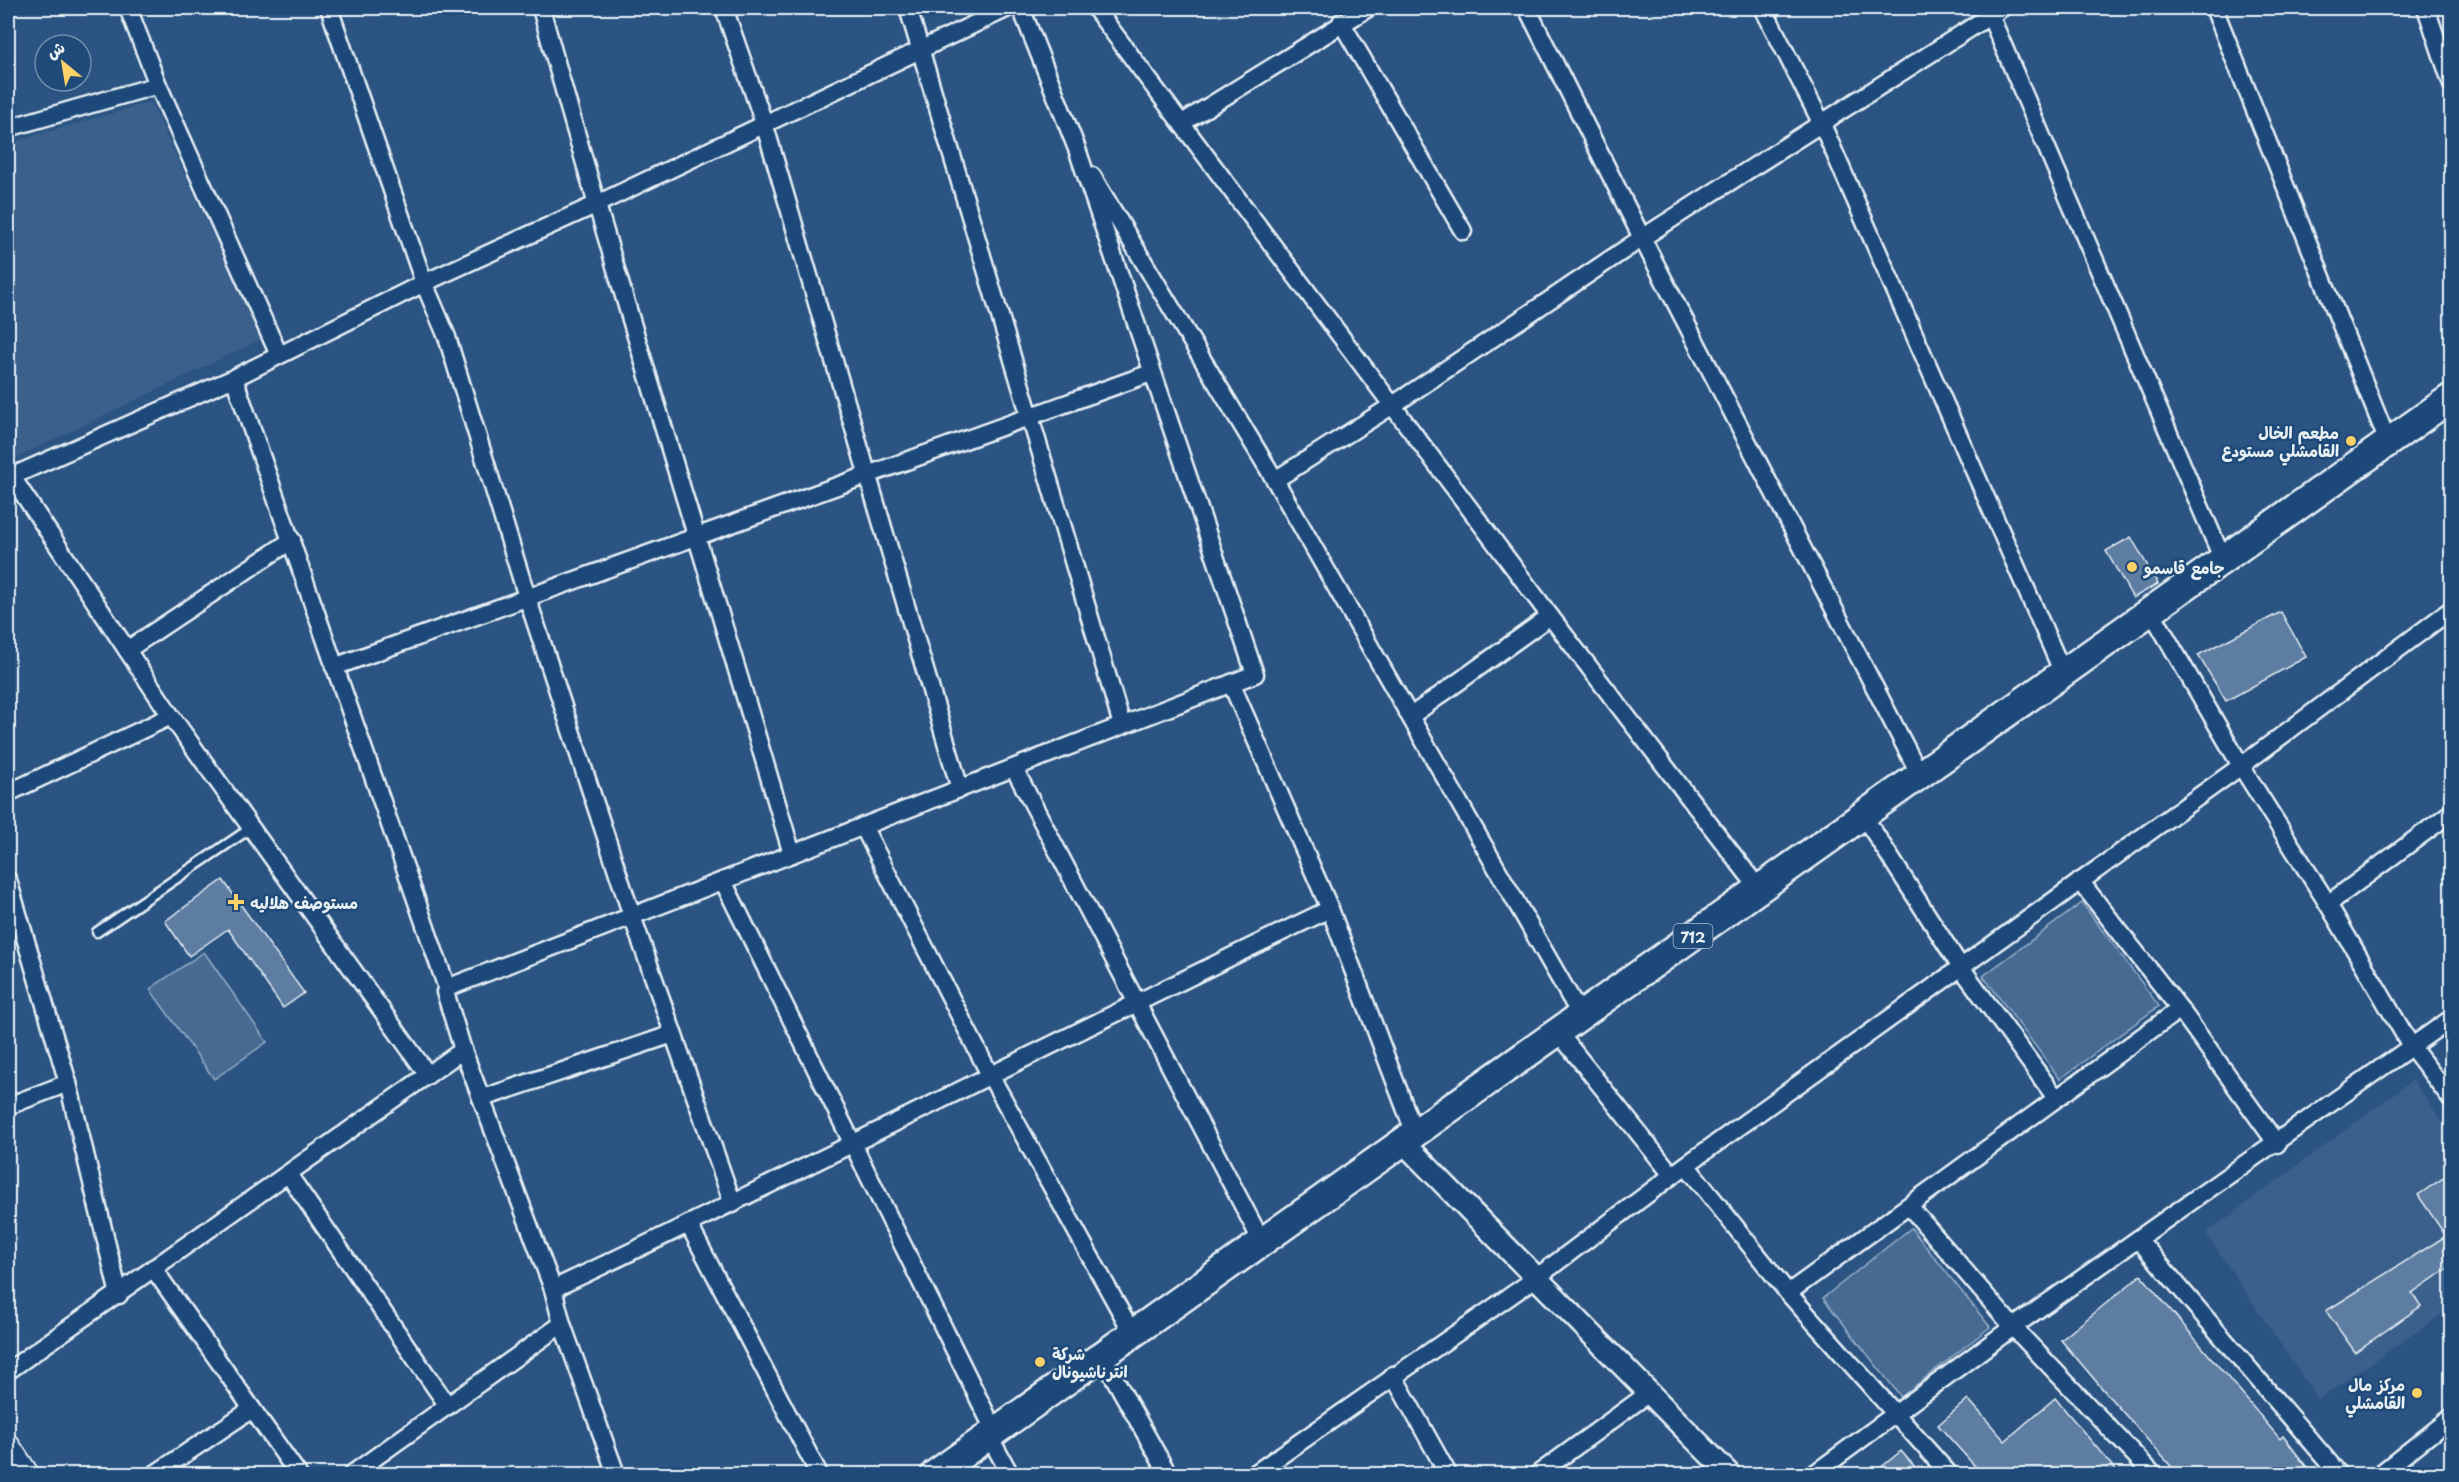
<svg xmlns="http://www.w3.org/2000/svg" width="2459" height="1482" viewBox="0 0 2459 1482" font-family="'Playpen Sans','Playpen Sans Arabic',sans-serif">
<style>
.built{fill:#3a608b}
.green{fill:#476b93;stroke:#98aec6;stroke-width:1.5}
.building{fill:#5d7da1;stroke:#e8f1f8;stroke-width:1.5}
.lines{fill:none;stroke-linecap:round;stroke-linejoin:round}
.service-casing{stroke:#e8f1f8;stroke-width:13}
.minor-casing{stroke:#e8f1f8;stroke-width:21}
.tertiary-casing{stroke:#e8f1f8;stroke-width:26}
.secondary-casing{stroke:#e8f1f8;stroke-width:28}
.primary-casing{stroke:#e8f1f8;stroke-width:32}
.service{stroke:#1f4a7a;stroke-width:8}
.minor{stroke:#1f4a7a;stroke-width:16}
.tertiary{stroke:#1f4a7a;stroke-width:21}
.secondary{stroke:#1f4a7a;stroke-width:24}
.primary{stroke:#1f4a7a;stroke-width:27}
.poi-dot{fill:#ffd166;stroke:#1f4a7a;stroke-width:2}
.labels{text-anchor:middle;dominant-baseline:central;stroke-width:5;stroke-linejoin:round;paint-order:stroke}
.shield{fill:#1f4a7a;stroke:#acbfd2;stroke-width:1.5}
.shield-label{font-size:15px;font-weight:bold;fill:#e8f1f8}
.poi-label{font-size:16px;font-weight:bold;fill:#e8f1f8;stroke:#1f4a7a;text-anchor:start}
</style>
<rect width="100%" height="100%" fill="#2b5482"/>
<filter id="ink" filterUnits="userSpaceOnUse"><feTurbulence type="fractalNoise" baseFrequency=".0167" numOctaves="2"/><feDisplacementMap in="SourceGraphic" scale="12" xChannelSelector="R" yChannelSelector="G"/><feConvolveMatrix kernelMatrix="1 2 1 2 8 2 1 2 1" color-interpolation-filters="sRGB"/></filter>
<g filter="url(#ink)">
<g class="built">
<polygon points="151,102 262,339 16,458 8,440 8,143"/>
<polygon points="2413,1080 2451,1134 2451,1308 2318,1400 2206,1233"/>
</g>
<g class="green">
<polygon points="2082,903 2159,1006 2060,1079 1983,976"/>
<polygon points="204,952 267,1042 214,1079 150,989"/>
<polygon points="1911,1228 1990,1327 1901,1397 1823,1298"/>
</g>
<g class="building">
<polygon points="2131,537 2158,584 2133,598 2106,551"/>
<polygon points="2281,612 2306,657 2226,701 2198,655"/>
<polygon points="223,880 304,993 283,1008 228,929 189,956 165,921"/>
<polygon points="2451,1173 2451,1266 2412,1293 2421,1306 2355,1352 2326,1311 2446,1236 2418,1195"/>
<polygon points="2141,1275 2280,1439 2283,1436 2312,1474 2178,1474 2112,1400 2061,1340"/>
<polygon points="2055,1398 2119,1474 1982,1474 1938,1425 1968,1399 2005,1441"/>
<polygon points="1901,1451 1921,1474 1873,1474"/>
</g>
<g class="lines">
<g class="service-casing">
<polyline id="service" points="97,932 251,828"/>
</g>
<g class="minor-casing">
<g id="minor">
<polyline points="128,8 158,85 279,355"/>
<polyline points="329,8 424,283 447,337 527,597 632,916 733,1204"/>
<path d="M541,8C619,291 709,572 792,854"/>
<polyline points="724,8 764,123 960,789"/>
<polyline points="908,8 1122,725"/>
<polyline points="1095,8 1550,616 1759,889"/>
<polyline points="1527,8 1642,238 1920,775"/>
<polyline points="1763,8 1821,122 2063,673"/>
<polyline points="1987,8 2223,560"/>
<polyline points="2214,8 2388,442"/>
<polyline points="2426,8 2452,85"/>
<polyline points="1341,22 1463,231"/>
<polyline points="1182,123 1368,8"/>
<polyline points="8,128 158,85"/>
<polyline points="1092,176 1275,480 1581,1016"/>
<polyline points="234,378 447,988 445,992 463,1050 553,1289 562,1324 616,1474"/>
<polyline points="12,477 171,716 428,1075"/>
<polyline points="8,478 234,378 424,283 595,205 1008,8"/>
<polyline points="1275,480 1393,405 1642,238 2002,8"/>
<polyline points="2151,611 2241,766 2328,904 2411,1046 2452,1100"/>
<polyline points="127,650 292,540"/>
<polyline points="334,667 1151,373"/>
<polyline points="1231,683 1330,909 1415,1134"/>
<polyline points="1411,716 1550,616"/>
<polyline points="1014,768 1262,1242"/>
<polyline points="8,793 171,716"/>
<polyline points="1863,815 1960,966 2056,1098"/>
<polyline points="863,826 990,1075 1133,1334"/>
<polyline points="8,880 68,1083 119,1295"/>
<polyline points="723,881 995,1432"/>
<polyline points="2080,881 2180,1009 2277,1144"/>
<polyline points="2328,904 2452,812"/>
<polyline points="447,988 1255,674 1077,149 1021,8"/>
<polyline points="1558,1032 1672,1175"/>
<polyline points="483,1098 673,1034"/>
<polyline points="8,1106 68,1083"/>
<polyline points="1686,1165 1788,1293 1949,1474"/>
<polyline points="288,1174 448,1406"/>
<polyline points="1909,1206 2013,1327 2153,1474"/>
<polyline points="689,1225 819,1474"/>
<polyline points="2139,1240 2339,1474"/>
<polyline points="153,1268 298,1474"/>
<path d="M553,1289C814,1166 1070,1033 1330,909"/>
<polyline points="1788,1293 2180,1009"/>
<polyline points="1102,1356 1168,1474"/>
<polyline points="8,1371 463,1050"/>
<polyline points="1393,1375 1448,1474"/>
<polyline points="989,1436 1010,1474"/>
<polyline points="155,1474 252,1409"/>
<polyline points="352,1474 562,1324"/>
<polyline points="1254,1474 1536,1278 1686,1165 2241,766 2452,609"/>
<polyline points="1538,1474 1649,1393"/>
<polyline points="1814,1474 2013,1327 2452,1018"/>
<polyline points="2380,1474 2452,1417"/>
</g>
</g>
<g class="tertiary-casing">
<polyline id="tertiary" points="1403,1142 1729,1474"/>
</g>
<g class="secondary-casing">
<polyline id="secondary" points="8,1447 26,1474"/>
</g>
<g class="primary-casing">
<polyline id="primary" points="935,1474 2452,397"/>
</g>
<use href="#service" class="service"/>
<use href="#minor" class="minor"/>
<use href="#tertiary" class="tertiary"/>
<use href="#secondary" class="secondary"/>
<use href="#primary" class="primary"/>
</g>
</g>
<g class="poi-dot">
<circle cx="2351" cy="441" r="6"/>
<circle cx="2132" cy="567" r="6"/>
<path d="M233 893h6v6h6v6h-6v6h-6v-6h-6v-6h6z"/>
<circle cx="1040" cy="1362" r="6"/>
<circle cx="2417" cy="1393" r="6"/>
</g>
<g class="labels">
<rect class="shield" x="1673.5" y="924" width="39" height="24" rx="4.5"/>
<g class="shield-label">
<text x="1693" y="936">712</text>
</g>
<g class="poi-label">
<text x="2339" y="432" text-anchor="end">مطعم الخال<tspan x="2339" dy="18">القامشلي مستودع</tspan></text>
<text x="2144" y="567">جامع قاسمو</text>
<text x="250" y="902">مستوصف هلاليه</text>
<text x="1052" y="1353">شركة<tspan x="1052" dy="18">انترناشيونال</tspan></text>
<text x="2405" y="1384" text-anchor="end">مركز مال<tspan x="2405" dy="18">القامشلي</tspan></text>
</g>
</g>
<rect width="2459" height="1482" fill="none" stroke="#1f4a7a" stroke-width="30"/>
<rect x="15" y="15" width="2429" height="1452" fill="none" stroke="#e8f1f8" stroke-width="2" filter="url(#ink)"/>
<g transform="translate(63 63) rotate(330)"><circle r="28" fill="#1f4a7a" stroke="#6f8dac" stroke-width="1.5"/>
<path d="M0-4.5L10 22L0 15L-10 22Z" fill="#ffd166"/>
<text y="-9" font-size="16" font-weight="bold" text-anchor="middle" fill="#e8f1f8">ش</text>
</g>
</svg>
